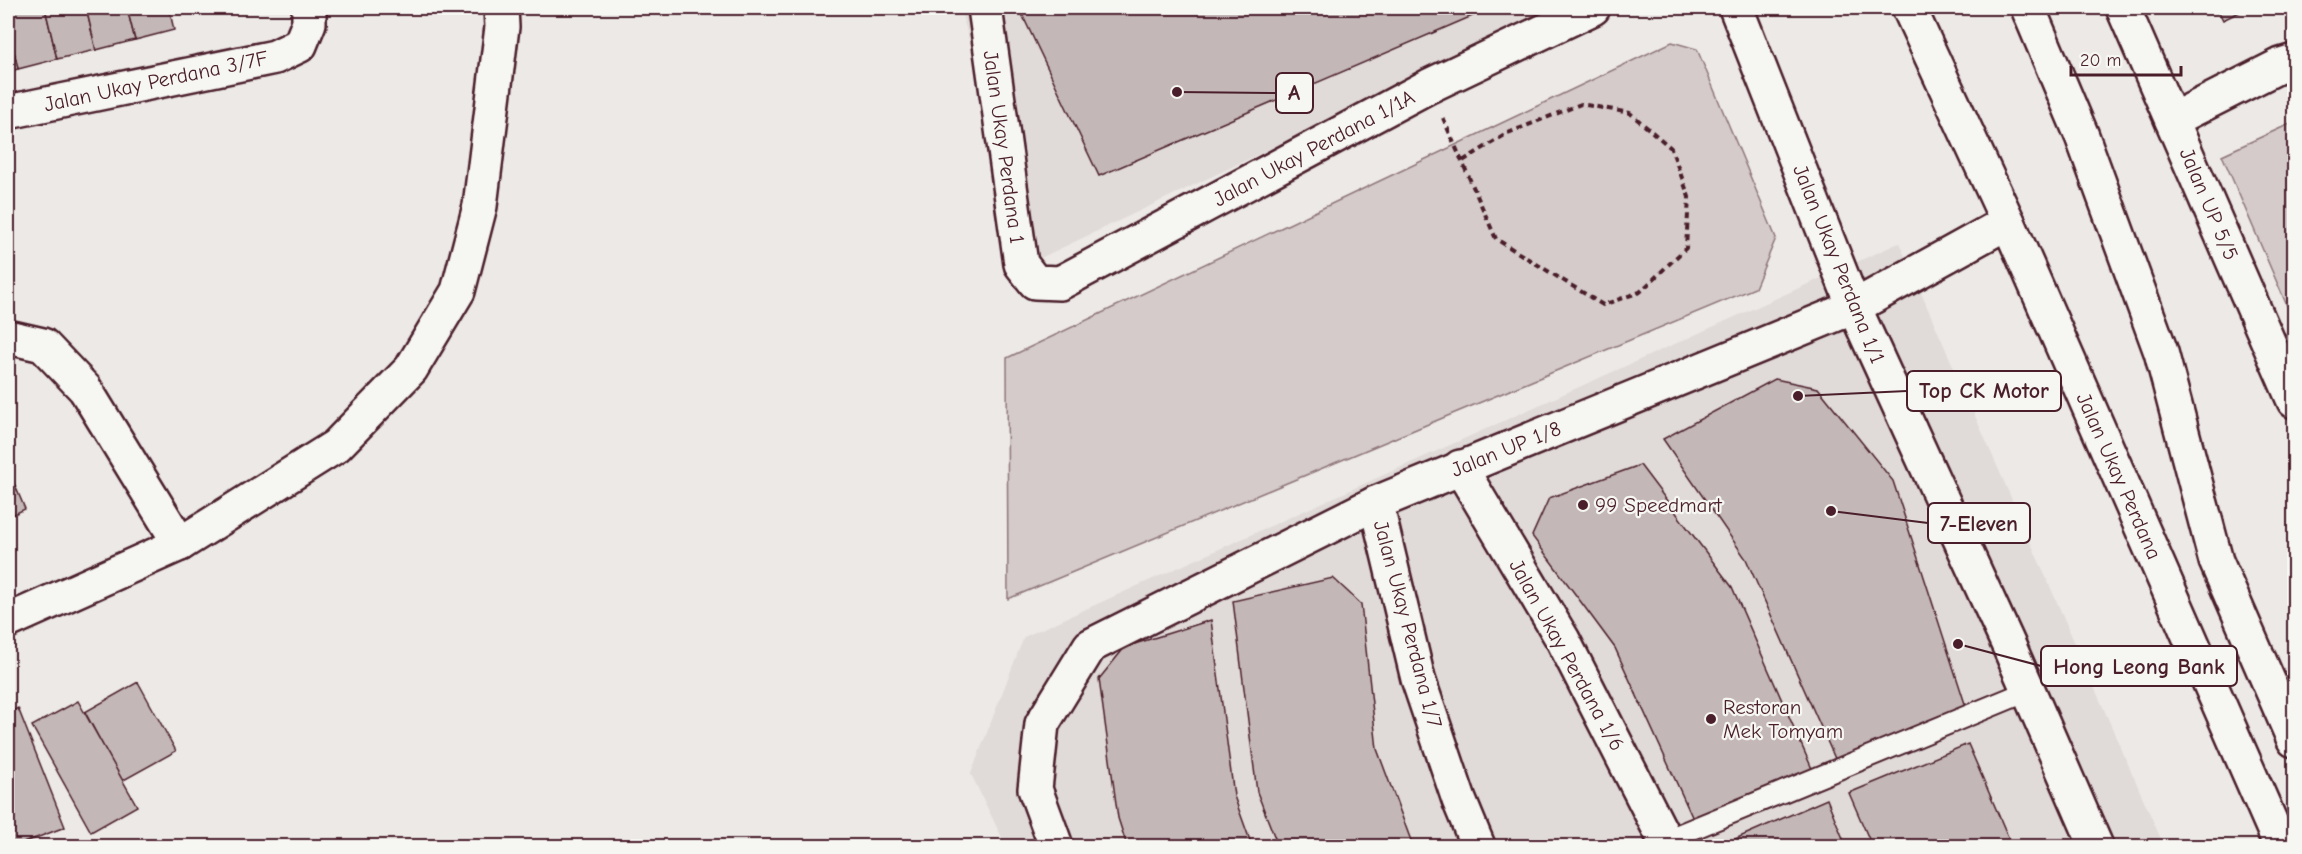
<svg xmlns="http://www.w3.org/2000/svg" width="2302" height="854" viewBox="0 0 2302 854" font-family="'Comic Neue',sans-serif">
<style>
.built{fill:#e0dad8}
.green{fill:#d4cbca;stroke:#8f757a;stroke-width:1.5}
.building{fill:#c4b7b7;stroke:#4a1f2b;stroke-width:1.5}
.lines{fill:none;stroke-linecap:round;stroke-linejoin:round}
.lane-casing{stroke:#4a1f2b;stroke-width:24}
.street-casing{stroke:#4a1f2b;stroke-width:38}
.secondary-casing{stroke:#4a1f2b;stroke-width:38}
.path{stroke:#4a1f2b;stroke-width:4;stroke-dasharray:6 4.5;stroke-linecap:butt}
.lane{stroke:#f6f6f2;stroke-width:20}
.street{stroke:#f6f6f2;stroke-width:33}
.secondary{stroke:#f6f6f2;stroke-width:33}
.poi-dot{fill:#4a1f2b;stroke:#f6f6f2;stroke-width:2}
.labels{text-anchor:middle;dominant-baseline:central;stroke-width:4.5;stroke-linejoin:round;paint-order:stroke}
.street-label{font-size:21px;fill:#4a1f2b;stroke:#f6f6f2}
.poi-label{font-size:21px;fill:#4a1f2b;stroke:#f6f6f2;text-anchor:start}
.leader{fill:none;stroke:#4a1f2b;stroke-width:2}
.callout-dot{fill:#4a1f2b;stroke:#f6f6f2;stroke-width:2}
.callout{fill:#f6f6f2;stroke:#4a1f2b;stroke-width:2}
.callout-label{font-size:22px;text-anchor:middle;font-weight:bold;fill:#4a1f2b}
</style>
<rect width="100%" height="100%" fill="#ece9e6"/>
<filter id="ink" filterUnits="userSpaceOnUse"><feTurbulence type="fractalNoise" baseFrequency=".0167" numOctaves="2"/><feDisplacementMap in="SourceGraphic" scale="12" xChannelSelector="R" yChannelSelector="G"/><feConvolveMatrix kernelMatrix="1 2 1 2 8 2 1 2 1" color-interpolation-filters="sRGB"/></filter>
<g filter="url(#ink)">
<g class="built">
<polygon points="960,8 1566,8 1034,261"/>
<polygon points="1899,243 2164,846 1006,846 971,774 1024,637"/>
</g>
<g class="green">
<polygon points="1672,42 1697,49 1776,238 1755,288 1008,599 1007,358"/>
<polygon points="2294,122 2294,322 2222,155"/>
</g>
<g class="building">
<polygon points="8,8 45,8 57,59 18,69 8,25"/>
<polygon points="45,8 86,8 96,50 57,59"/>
<polygon points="86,8 127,8 135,40 96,50"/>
<polygon points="127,8 169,8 174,30 135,40"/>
<polygon points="1019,8 1491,8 1099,176"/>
<polygon points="2217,8 2248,8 2223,20"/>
<polygon points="8,25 18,69 8,72"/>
<polygon points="1775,379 1818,388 1893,481 1968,713 1837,763 1746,559 1663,439"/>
<polygon points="1640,465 1732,587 1813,771 1694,821 1615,648 1532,536 1549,498"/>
<polygon points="8,469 25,509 8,517"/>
<polygon points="1333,578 1361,604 1377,749 1413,846 1278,846 1257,792 1233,601"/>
<polygon points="1211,620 1234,796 1252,846 1127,846 1118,818 1099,679 1125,647"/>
<polygon points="138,682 176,751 122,781 85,712"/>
<polygon points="78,701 137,806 91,832 32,726"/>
<polygon points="18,708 65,827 15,846 8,846 8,713"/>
<polygon points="1968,744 2012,846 1872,846 1849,793"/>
<polygon points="1827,799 1846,846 1719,846"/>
</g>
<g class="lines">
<g class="lane-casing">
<polyline id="lane" points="1666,840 2028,691"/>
</g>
<g class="street-casing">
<g id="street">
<polyline points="985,8 1021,264 1035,282 1060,283 1429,86 1593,8"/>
<polyline points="1736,8 1854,307 2009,646 2096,846"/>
<polyline points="2123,8 2294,401"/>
<polyline points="8,112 275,57 300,45 309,23 309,8"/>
<polyline points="2172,120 2281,65 2294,61"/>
<polyline points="8,337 43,345 85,389 180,544"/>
<polyline points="1460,467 1563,640 1668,846"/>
<polyline points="1376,503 1418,679 1459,800 1478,846"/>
<polyline points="8,621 180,544 336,446 411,369 458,291 480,206 502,27 501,8"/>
<polyline points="1056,846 1035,789 1042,724 1090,646 1376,503 1854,307 2008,222"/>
</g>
</g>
<g class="secondary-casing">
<g id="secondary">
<polyline points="1909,8 2008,222 2281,846"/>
<polyline points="2028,8 2082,136 2161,352 2216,561 2294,740"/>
</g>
</g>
<polyline class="path" points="1443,118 1496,239 1603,305 1640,292 1686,248 1689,197 1671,148 1630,113 1581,104 1508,133 1461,162"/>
<use href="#lane" class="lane"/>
<use href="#street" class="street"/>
<use href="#secondary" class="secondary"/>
</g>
</g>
<g class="poi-dot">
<circle cx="1583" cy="505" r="6"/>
<circle cx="1711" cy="719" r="6"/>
</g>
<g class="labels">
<g class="street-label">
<text transform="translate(156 81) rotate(-12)">Jalan Ukay Perdana 3/7F</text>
<text transform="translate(1004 147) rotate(82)">Jalan Ukay Perdana 1</text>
<text transform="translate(1314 148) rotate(-28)">Jalan Ukay Perdana 1/1A</text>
<text transform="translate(2209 204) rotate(67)">Jalan UP 5/5</text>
<text transform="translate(1839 264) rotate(68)">Jalan Ukay Perdana 1/1</text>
<text transform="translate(1506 449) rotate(-22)">Jalan UP 1/8</text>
<text transform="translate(2119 476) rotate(66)">Jalan Ukay Perdana</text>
<text transform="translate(1408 624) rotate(75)">Jalan Ukay Perdana 1/7</text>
<text transform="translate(1567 655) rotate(61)">Jalan Ukay Perdana 1/6</text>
</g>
<g class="poi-label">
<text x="1595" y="505">99 Speedmart</text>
<text x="1723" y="707">Restoran<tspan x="1723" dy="24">Mek Tomyam</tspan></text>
</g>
</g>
<path class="leader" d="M1177 92L1276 93M1798 396L1907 391M1831 511L1928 523M1958 644L2041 666"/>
<g class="callout-dot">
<circle cx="1177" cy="92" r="6"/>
<circle cx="1798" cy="396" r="6"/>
<circle cx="1831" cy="511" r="6"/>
<circle cx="1958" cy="644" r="6"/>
</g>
<g class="callout">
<rect x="1276" y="73" width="37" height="40" rx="6"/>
<rect x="1907" y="371" width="154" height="40" rx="6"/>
<rect x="1928" y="503" width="102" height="40" rx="6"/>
<rect x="2041" y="646" width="196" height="40" rx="6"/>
</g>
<g class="callout-label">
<text x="1294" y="100">A</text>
<text x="1984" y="398">Top CK Motor</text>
<text x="1979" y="531">7-Eleven</text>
<text x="2139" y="674">Hong Leong Bank</text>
</g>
<rect width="2302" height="854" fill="none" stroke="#f6f6f2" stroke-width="30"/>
<rect x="15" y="15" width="2272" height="824" fill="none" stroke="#4a1f2b" stroke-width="2" filter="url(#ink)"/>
<path d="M2071 66v9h110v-9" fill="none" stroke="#4a1f2b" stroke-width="3"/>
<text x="2080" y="66" font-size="18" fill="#4a1f2b" stroke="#f6f6f2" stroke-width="4.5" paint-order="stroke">20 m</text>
</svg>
